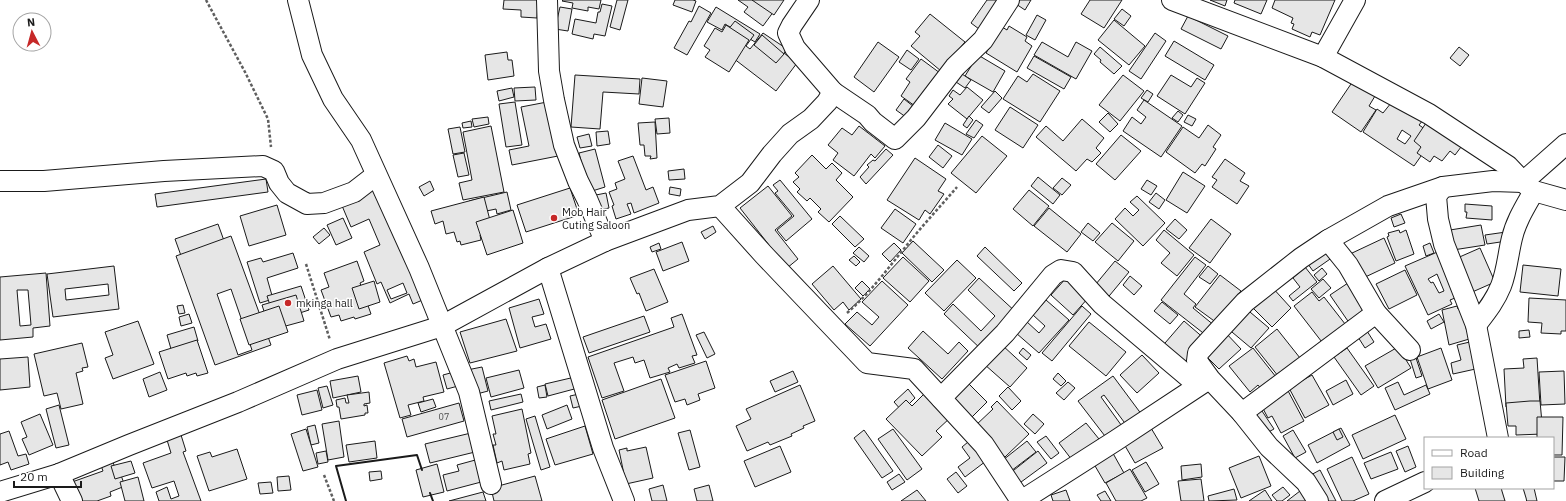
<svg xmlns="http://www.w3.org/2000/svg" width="1566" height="501" viewBox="0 0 1566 501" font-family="'IBM Plex Sans',sans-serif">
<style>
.building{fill:#e6e6e6;stroke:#1a1a1a;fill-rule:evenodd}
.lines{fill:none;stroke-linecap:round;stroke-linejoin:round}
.street-casing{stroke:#1a1a1a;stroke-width:22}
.path{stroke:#5f5f5f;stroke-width:2.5;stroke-dasharray:3 2;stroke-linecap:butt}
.street{stroke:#fff;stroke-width:20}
.wall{stroke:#1a1a1a;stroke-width:2}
.poi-dot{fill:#c62828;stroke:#fff;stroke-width:1.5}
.labels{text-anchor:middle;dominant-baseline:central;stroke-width:3;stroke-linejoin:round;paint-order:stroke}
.number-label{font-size:9px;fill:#4d4d4d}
.poi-label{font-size:11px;fill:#1a1a1a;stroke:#fff;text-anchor:start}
</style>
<rect width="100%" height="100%" fill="#fff"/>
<g class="building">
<polygon points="504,0 538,0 537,18 521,17 521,10 503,9"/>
<polygon points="563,0 601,0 599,9 588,7 588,11 572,8 573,3 562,1"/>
<polygon points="617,0 628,0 620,30 610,27"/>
<polygon points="675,0 693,0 696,1 692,12 673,5"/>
<polygon points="738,0 782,0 763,26 744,12 748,7"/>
<polygon points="752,0 784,0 774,15"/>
<polygon points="987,0 1005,0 983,32 971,23"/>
<polygon points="1019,0 1031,0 1025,10 1016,4"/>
<polygon points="1090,0 1122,0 1104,28 1081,14"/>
<polygon points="1210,0 1227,0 1225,6"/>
<polygon points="1235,0 1267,0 1261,14 1234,3"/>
<polygon points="1275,0 1335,0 1320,35 1312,32 1310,37 1292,29 1294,24 1291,23 1293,18 1272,8"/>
<polygon points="602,4 612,6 605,36 594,34 593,39 572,34 575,19 596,23 598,12 600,12"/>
<polygon points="699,6 711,13 687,55 674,48 689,21 691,22"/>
<polygon points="560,7 572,9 568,31 555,29"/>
<polygon points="716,7 760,34 755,42 725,24 722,30 707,22"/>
<polygon points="1122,9 1131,16 1124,26 1114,19"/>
<polygon points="930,14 965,42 941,71 911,46 920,36 915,32"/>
<polygon points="1037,15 1046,20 1035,40 1026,35"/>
<polygon points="1188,16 1228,36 1221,49 1181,29"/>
<polygon points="1114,20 1145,46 1129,65 1098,40"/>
<polygon points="735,21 754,35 746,46 750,49 763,33 787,49 784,53 797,63 776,91 716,45"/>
<polygon points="726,25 749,40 729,72 705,57 710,50 704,46 715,28 722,32"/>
<polygon points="1009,26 1027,37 1025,41 1032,46 1017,72 986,53 1002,27 1007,30"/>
<polygon points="1155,33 1166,41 1141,79 1129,71"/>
<polygon points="762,35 784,54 776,63 754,45"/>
<polygon points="1174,41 1214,65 1205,80 1165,56"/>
<polygon points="878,42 899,57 874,92 854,77"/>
<polygon points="1042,42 1068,57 1076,42 1092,51 1076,79 1034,55"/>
<polygon points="1100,47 1122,66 1114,74 1100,62 1101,60 1094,54"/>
<polygon points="1459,47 1469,55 1460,66 1450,58"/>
<polygon points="907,50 919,59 911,70 899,62"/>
<polygon points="507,52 508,60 512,60 514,76 488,80 485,55"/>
<polygon points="978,55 1005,71 993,92 965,76"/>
<polygon points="1034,56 1071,77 1064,89 1027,68"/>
<polygon points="921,59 940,73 915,106 901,96 910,82 906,79"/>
<polygon points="962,74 971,80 965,88 956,82"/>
<polygon points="1033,74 1060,91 1040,122 1003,99 1018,76 1027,82"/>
<polygon points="575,75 640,79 639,94 603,92 600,129 571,127"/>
<polygon points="1123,75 1144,91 1120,121 1099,105"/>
<polygon points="1171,75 1191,87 1197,78 1205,83 1185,114 1157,96"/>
<polygon points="642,78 667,81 663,107 639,104"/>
<polygon points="1353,81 1375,96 1369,106 1376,110 1361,132 1332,112"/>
<polygon points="535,87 536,100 515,101 514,88"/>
<polygon points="967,87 983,100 967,119 948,104 953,99 949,96 953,90 960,95"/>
<polygon points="512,88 514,97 499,101 497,91"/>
<polygon points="1147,90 1153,94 1148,102 1141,98"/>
<polygon points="995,91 1002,98 989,113 981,107"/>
<polygon points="904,99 918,110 910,120 896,110"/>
<polygon points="1144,100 1182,126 1161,157 1123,131 1132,117 1141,124 1146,117 1137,110"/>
<polygon points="515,102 522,145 506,147 499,104"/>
<polygon points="547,102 558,156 512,165 509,150 529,146 521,107"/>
<path d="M1391,103L1423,120L1419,125L1435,136L1414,166L1363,132L1377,109L1383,113ZM1402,130L1411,136L1405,144L1397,139Z"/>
<polygon points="1010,107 1038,125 1023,148 995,130"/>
<polygon points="1178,111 1183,115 1178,122 1172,118"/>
<polygon points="1108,113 1118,124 1110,132 1099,122"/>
<polygon points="1188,115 1196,119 1192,126 1184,122"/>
<polygon points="969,116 973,120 967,128 963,125"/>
<polygon points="488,117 489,124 474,127 472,119"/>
<polygon points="669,118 670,133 657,134 655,119"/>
<polygon points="1082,119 1104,138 1096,148 1101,153 1092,162 1087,159 1076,171 1036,137 1046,126 1063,141"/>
<polygon points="976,120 983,125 974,138 966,134"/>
<polygon points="1428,120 1457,139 1455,143 1461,147 1455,155 1450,151 1442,161 1434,156 1430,162 1417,153 1421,147 1414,141"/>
<polygon points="471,121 472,127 463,128 462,123"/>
<polygon points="655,122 657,158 650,159 651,156 645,156 644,145 640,145 638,123"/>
<polygon points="945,123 972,139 962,155 935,140"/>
<polygon points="1208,125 1221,135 1213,147 1216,149 1205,166 1202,164 1195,173 1166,152 1183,127 1199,138"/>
<polygon points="491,126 504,192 463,200 459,183 472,180 463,132"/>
<polygon points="859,126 885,146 875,158 871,154 854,176 833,160 838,153 828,145 842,128 852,135"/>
<polygon points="460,127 465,152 453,154 448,129"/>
<polygon points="608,131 610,144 597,146 596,132"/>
<polygon points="589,134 592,146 580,148 577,137"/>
<polygon points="1121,135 1141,151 1115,180 1096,164"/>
<polygon points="982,136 1007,156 976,193 951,173"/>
<polygon points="938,145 952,156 943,168 929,157"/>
<polygon points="595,149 605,187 589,192 579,153"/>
<polygon points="886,149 893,155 866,184 860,177 869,167 867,165 873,160 875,161"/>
<polygon points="464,153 469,175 458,177 453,155"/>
<polygon points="812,155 826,169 832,163 842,173 836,180 853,197 829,222 818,212 821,209 810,198 807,201 797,192 800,189 793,182 799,177 795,173"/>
<polygon points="633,156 646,190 653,187 659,203 634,213 631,203 627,204 631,214 616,219 612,206 614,205 609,192 617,189 615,183 625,179 618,161"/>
<polygon points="915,158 946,179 938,191 944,194 930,214 925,210 919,220 887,200"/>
<polygon points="1225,159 1245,173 1240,181 1249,186 1237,204 1212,187 1217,180 1212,177"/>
<polygon points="684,169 685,179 669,180 668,171"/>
<polygon points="1183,172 1205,186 1187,213 1166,200"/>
<polygon points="1038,177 1060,195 1053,204 1031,186"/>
<polygon points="1062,178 1071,185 1062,195 1053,188"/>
<polygon points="266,179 268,192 157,207 155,194"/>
<polygon points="780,180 812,219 786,241 777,230 794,216 775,193 778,191 773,185"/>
<polygon points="1147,180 1157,186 1151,195 1141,189"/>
<polygon points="430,181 434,190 424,196 419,187"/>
<path d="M386,184L437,294L413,304L409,294L390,303L381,282L377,284L364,252L380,245L369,219L351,227L340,201ZM403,283L407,293L391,299L387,290Z"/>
<polygon points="768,186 792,216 775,230 798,259 787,268 740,208"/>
<polygon points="670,187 681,189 680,196 669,194"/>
<polygon points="570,188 579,215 526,232 517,205"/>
<polygon points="1029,190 1049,206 1033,226 1013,209"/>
<polygon points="507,192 511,210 497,214 496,209 472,214 469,201"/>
<polygon points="606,193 609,208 599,210 596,195"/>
<polygon points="1156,193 1165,200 1159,209 1149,202"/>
<polygon points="1137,196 1165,223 1143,246 1115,219 1125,208 1133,216 1139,210 1130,202"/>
<polygon points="484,197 493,232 480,235 481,240 461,245 460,241 457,242 454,232 446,234 443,221 435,224 431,211"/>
<polygon points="1465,204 1492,206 1492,220 1466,218 1467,212 1465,212"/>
<polygon points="277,205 286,235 249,246 240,216"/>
<polygon points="1049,208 1081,234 1067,252 1034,226"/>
<polygon points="895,209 916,224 903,243 881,228"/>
<polygon points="513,210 523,243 487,255 476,222"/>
<polygon points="1401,214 1405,223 1394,227 1391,218"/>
<polygon points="840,216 864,239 855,247 832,224"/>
<polygon points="343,218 352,238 336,245 327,225"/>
<polygon points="1175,219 1187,230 1179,239 1166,229"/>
<polygon points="1211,219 1231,234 1210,263 1189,248"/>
<polygon points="1088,223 1100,233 1093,241 1081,232"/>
<polygon points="1112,223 1134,241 1118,261 1095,242"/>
<polygon points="218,224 227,249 184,264 175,239"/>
<polygon points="1481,225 1485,245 1453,250 1450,230"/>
<polygon points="713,226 716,232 705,239 701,232"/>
<polygon points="324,228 330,235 319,244 313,237"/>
<polygon points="1164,230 1194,255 1177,276 1161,263 1170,253 1156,240"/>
<polygon points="1399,230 1400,233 1406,230 1414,254 1396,261 1387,237 1389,236 1388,233"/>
<polygon points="1506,232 1507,241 1487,244 1485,235"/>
<path d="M231,236L271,345L215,365L176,256ZM231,289L252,350L238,355L217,294Z"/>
<polygon points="1384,238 1395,263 1361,279 1350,254"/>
<polygon points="913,241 944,270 932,282 902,253"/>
<polygon points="682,242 689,261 663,271 656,252"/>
<polygon points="659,243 661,249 652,252 650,247"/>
<polygon points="894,243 901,250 890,262 882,254"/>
<polygon points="1430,243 1434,253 1426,256 1423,246"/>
<polygon points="1325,246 1333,257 1313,271 1305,260"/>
<polygon points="859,247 869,256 864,262 853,253"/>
<polygon points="985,247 1022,283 1014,291 977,256"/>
<polygon points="1480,248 1495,282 1470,293 1455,259"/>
<path d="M1442,250L1455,298L1450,300L1452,304L1428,315L1405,266ZM1437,274L1444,291L1439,293L1433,282L1431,283L1428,279Z"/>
<polygon points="293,253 298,268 267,278 273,299 260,303 247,262 261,258 263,262"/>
<polygon points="854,256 860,262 856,266 849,260"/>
<polygon points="903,257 929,281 910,302 883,278"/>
<polygon points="1195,257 1206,265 1184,294 1196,304 1193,308 1215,326 1207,336 1161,300"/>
<polygon points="957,260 976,278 944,311 925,293"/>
<polygon points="357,261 364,281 360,283 371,314 355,319 354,317 341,321 339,315 331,317 321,290 329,287 324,273"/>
<polygon points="1115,261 1129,272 1105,301 1091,290"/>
<polygon points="1523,265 1561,269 1558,296 1520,292"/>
<path d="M114,266L119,309L53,317L47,274ZM108,284L109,295L66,300L65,289Z"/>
<polygon points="833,266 861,299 849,310 843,302 834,310 812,284"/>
<polygon points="1208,266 1218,274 1210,284 1199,277"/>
<polygon points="1305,267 1317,282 1293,301 1289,296 1300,287 1293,278"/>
<polygon points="1322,268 1327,274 1319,281 1314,275"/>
<polygon points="654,269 668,302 646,311 639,293 637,294 630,278"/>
<polygon points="1405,270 1417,295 1389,309 1376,284"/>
<path d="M46,273L50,326L33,328V337L0,340V277ZM17,290H28L31,325L20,326Z"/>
<polygon points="1220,275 1241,291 1217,323 1195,307"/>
<polygon points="1130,276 1142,286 1134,295 1123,285"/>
<polygon points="1067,277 1089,297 1073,315 1051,295"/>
<polygon points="979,278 1018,314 983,351 944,314 953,304 981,331 995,316 968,290"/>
<polygon points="1323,279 1331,288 1319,298 1311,289"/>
<polygon points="374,281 380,302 359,309 352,288"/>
<polygon points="862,281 870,289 863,296 855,288"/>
<polygon points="882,281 908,305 870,346 845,324 857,312 872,325 879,317 862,302"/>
<polygon points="1348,283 1370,314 1352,327 1330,295"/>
<polygon points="301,286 309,310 275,321 267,296"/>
<polygon points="1271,286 1291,308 1272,327 1251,306"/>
<polygon points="1312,292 1319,301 1324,297 1349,329 1325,346 1294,306"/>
<polygon points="296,295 304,321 282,327 283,332 275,334 274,330 270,330 262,305"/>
<polygon points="1529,298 1566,300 1566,331 1561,331 1561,334 1541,333 1542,323 1528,322"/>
<polygon points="539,299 544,314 532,317 535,327 546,324 551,339 520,348 509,308"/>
<polygon points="1046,300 1069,320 1039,353 1016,333 1026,321 1039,333 1045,326 1033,315"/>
<polygon points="1162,302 1178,315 1170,324 1154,311"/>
<polygon points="183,305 185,313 179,314 177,306"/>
<polygon points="279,306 288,332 249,345 240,319"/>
<polygon points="1082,306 1091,314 1052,361 1042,353"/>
<polygon points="1457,306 1458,309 1463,307 1476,337 1449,345 1442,310"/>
<polygon points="1244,307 1269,328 1251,348 1226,327"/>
<polygon points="189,314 192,323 181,326 179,317"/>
<polygon points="682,314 697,355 692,356 695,363 679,368 677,364 668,368 670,372 650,378 644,360 635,363 633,357 614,363 624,391 602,398 588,357 674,327 671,318"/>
<polygon points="1439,314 1444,322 1431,329 1427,321"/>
<polygon points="644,316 650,332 589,353 583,337"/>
<polygon points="506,319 517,351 470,363 460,332"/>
<polygon points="138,321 154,364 113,379 105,358 113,355 105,332"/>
<polygon points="1184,321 1206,340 1181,369 1159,350"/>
<polygon points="1089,322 1126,352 1106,376 1069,346"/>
<polygon points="194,327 198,341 171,349 167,335"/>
<polygon points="1277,329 1304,363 1282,381 1255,347"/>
<polygon points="1223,330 1241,349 1219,369 1201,351"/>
<polygon points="1529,330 1530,337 1519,338 1519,331"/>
<polygon points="923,331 948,354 959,342 968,351 942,379 908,348"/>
<polygon points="1367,331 1374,342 1365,348 1358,337"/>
<polygon points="704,332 715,354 707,358 696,335"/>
<polygon points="197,340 208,373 197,376 196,373 187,376 186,373 168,379 159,352"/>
<polygon points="1474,341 1480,368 1453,374 1451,363 1461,360 1457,345"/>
<polygon points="82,343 88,367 82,368 83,371 76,373 83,404 61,409 57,393 44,396 34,354"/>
<polygon points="1002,345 1027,368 1010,387 984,364"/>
<polygon points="1398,347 1411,368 1378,388 1365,366"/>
<polygon points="1023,348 1031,355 1027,360 1019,353"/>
<polygon points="1253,348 1280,382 1265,394 1258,385 1250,392 1229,366"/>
<polygon points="1347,348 1374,386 1361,395 1334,357"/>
<polygon points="1441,348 1452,380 1428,389 1417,357"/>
<polygon points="1142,355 1159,373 1137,393 1120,375"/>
<polygon points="407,356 409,361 414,359 416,367 436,362 444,392 423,397 424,401 408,405 411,415 400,418 384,363"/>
<polygon points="28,357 30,387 0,390 0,359"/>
<polygon points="1416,358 1422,376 1416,378 1410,359"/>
<polygon points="1537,358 1540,405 1506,407 1504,369 1524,368 1523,359"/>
<polygon points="706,361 715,388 698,394 700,400 687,405 685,399 675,402 665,375"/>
<polygon points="482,367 488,391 473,395 467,370"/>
<polygon points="519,370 524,388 491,397 486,378"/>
<polygon points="793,371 798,382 775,392 770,381"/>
<polygon points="1564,371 1565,404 1541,405 1539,372"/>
<polygon points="160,372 167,390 149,397 143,379"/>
<polygon points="454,372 458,386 447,389 443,375"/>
<polygon points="1058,373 1066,381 1061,386 1053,379"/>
<polygon points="1312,375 1329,405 1305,418 1289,388"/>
<polygon points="358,376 361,392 333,398 330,381"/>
<polygon points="1113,376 1142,415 1127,426 1104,395 1101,397 1124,429 1108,440 1078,401"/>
<polygon points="575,377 578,388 548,396 545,384"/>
<polygon points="661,379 675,418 615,439 602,400"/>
<polygon points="965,380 987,402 970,419 948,397"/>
<polygon points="1346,380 1353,394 1333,405 1326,391"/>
<polygon points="1068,382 1075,388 1064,400 1056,393"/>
<polygon points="1398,382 1404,395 1426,385 1430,394 1395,410 1385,388"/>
<polygon points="545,385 547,397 539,398 537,387"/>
<polygon points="800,385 815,421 803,426 804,428 791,434 792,436 770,445 768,442 747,451 736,426 751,419 746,409"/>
<polygon points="327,386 333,405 323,408 318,388"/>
<polygon points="1008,387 1021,401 1012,410 999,396"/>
<polygon points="1286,387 1304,421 1281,433 1272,416 1268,418 1259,401"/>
<polygon points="908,389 915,398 902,411 894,402"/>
<polygon points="317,390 322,410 302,415 297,395"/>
<polygon points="369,392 370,403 364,404 364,406 367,405 368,413 365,413 365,415 341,419 339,407 337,407 336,400 345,398 346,403 349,403 347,395"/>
<polygon points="926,392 951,417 936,431 942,437 922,456 886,419 906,400 912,406"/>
<polygon points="521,394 523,402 491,410 489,401"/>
<polygon points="579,394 582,406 573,408 570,396"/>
<polygon points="433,399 436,407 421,412 418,403"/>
<polygon points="997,401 1029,434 1005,457 975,426 993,409 991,407"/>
<polygon points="1530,401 1540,401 1543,434 1516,435 1516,426 1508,426 1506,403"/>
<polygon points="459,403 464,421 407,437 402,419"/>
<polygon points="59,405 69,445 56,448 46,409"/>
<polygon points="567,405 572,419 547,429 542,415"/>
<polygon points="1258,405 1274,429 1263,435 1247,411"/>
<polygon points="522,409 531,453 528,454 530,464 504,470 502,461 497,463 493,445 496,445 493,434 496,434 492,416"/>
<polygon points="40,414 53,445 29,455 22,439 27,437 21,422"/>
<polygon points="1033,414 1044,424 1035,434 1024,424"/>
<polygon points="1395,415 1406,439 1363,459 1352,435"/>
<polygon points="535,416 550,467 541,470 526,419"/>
<polygon points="1537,417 1563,417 1562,455 1553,455 1553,438 1537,438"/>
<polygon points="339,421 344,457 328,460 322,424"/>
<polygon points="1086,423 1099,439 1072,460 1059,443"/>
<polygon points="315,425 319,443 311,445 307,427"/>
<polygon points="585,426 593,454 555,465 546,439"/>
<polygon points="1151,428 1163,448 1135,463 1124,444"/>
<polygon points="1341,428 1350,445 1317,463 1308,445"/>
<polygon points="306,429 318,467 303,471 291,434"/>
<polygon points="893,429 922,469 907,480 878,439"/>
<polygon points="1339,429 1343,437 1337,440 1333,432"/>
<polygon points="690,430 700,467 689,470 678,433"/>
<polygon points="864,430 893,471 882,478 854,438"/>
<polygon points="1293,430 1306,452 1295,458 1283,436"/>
<polygon points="9,431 18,456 26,454 29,464 11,470 8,462 0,465 0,434"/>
<polygon points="471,433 475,452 430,463 425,444"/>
<polygon points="181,435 186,451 183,452 201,501 159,501 156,492 167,487 171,499 179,496 174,481 152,488 143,463 171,453 167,440"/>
<polygon points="1046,436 1059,453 1051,459 1037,442"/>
<polygon points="974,437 990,458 965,477 958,467 970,458 962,447"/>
<polygon points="375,441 377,458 349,462 346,445"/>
<polygon points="1027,441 1036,452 1011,471 1003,460"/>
<polygon points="780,446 791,472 755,487 744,461"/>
<polygon points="1408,446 1416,467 1405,472 1396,451"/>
<polygon points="646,447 653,478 626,484 619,450 627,448 627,451"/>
<polygon points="1110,448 1124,473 1105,483 1091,459"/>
<polygon points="237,449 247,479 209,491 197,456 210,452 212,457"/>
<polygon points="326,451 328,462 318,464 316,453"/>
<polygon points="1038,451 1047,463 1017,485 1009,474"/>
<polygon points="1391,452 1398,469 1371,479 1364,463"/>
<polygon points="1259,456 1271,486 1241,498 1229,468"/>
<polygon points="1352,457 1369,494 1353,501 1342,501 1327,469"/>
<polygon points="1553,457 1565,457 1564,481 1553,481"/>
<polygon points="112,459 116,471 119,470 125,486 110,492 111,496 97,501 80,501 72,482 103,471 100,463"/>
<polygon points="479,459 485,481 447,491 443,475 459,471 457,465"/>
<polygon points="131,461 135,473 115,479 111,466"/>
<polygon points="1146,462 1159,484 1145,492 1132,470"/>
<polygon points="437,464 444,492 423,497 416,470"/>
<polygon points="1201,464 1202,477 1182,480 1181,466"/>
<polygon points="1130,469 1147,498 1141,501 1116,501 1106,483"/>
<polygon points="1320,470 1336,501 1321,501 1307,477"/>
<polygon points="381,471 382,479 370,481 369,472"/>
<polygon points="956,472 967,486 958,493 947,479"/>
<polygon points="899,474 905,482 892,490 887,482"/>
<polygon points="289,476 291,490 278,491 277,477"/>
<polygon points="535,476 542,501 494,501 491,488"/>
<polygon points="138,477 144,501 125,501 120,482"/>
<polygon points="1201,479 1204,501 1181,501 1178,481"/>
<polygon points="271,482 273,493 260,494 258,483"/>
<polygon points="663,485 667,501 652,501 649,489"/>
<polygon points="709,485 713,501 697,501 694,489"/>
<polygon points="1283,487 1290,495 1282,501 1277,501 1272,495"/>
<polygon points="1475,488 1507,488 1510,501 1479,501"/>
<polygon points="1522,488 1534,488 1537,501 1525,501"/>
<polygon points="1234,489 1237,500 1209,501 1208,496"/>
<polygon points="917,490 926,501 901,501"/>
<polygon points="1066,490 1070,501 1053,501 1051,495"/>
<polygon points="1265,490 1272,501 1249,501"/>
<polygon points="1105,491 1111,501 1101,501 1097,495"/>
<polygon points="1300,491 1308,501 1287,501"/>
<polygon points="483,492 486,501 449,501"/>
</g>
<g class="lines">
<g class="street-casing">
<g id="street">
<polyline points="298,0 312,55 333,99 361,140 419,268 469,392 491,484"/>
<polyline points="547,0 549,71 554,100 564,145 578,181 587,199 605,241"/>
<polyline points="809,0 792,25 788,33 795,48 833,92"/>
<polyline points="1172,0 1323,57 1429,114 1508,166 1523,182 1534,191 1566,200"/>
<polyline points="1323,57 1355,0"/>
<polyline points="0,181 44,181 164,171 263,166 274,171 279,183 287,193 307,204 324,203 354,192 376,175"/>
<polyline points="1443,187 1436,196 1438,219 1444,244 1476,325 1498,438"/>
<polyline points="720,206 764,255 867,363 914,369 984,445 1021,501"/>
<polyline points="1328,240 1348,265 1376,313 1410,350"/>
<polyline points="548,268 603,448 624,501"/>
<path d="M1476,325C1486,312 1495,301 1501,286C1507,271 1508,254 1512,238C1516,221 1525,207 1534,191"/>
<polyline points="941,398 1005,333 1053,275 1061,270 1073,272 1102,304 1198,385"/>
<polyline points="1242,413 1376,313"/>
<polyline points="59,474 72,501"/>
<polyline points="1512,488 1516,501"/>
<polyline points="0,492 59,474 129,445 238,402 337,359 442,326 548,268 605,241 688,210 720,206 750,183 772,154 790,134 811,119 827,102 833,92 867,115 873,122 895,139 916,118 955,67 983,40 1009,0"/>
<polyline points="1021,501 1115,441 1209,379"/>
<polyline points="1318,501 1306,482 1269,447 1242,413 1210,379 1197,361 1198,353 1245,302 1301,258 1328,240 1388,206 1443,187 1493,181 1523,182 1566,144"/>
<polyline points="1385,501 1425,482"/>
</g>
</g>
<g class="path">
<polyline points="206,0 245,72 268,119 271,147"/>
<polyline points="306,264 330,340"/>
<path d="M847,313C869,294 885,272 903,250C920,228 939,208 957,187"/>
<polyline points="324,475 334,501"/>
</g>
<use href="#street" class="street"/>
<g class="wall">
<polyline points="430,493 433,501"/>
<polyline points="346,501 336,466 417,455 422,470"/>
</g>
</g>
<g class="poi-dot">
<circle cx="554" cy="218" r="4"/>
<circle cx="288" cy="303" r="4"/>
</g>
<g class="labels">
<g class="number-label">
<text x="444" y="416">07</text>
</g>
<g class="poi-label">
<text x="562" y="212">Mob Hair<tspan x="562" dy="13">Cuting Saloon</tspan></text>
<text x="296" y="303">mkinga hall</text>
</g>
</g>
<rect x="1424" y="437" width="130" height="52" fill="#ffffff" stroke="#a3a3a3"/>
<rect x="1432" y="450" width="20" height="6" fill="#ffffff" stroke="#a3a3a3"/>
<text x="1460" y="457" font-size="12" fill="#1a1a1a">Road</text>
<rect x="1432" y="467" width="20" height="12" fill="#e6e6e6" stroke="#a3a3a3"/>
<text x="1460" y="477" font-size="12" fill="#1a1a1a">Building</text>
<g transform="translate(32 32) rotate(354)"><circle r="19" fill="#ffffff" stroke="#a3a3a3"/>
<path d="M0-3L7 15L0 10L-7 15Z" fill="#c62828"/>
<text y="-6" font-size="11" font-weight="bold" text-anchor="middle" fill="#1a1a1a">N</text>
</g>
<path d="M14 481v6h67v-6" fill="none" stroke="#1a1a1a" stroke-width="2"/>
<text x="20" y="481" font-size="12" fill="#1a1a1a" stroke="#ffffff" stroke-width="3" paint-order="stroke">20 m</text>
</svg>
